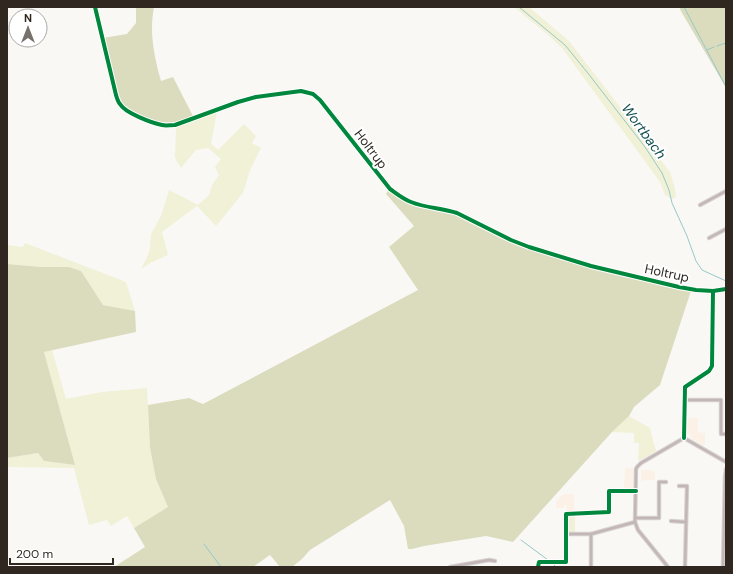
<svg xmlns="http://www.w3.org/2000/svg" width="733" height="574" viewBox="0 0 733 574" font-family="'DM Sans',sans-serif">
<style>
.industrial{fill:#fbf1e6}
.green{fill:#f0f1d7}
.forest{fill:#dbdcbe}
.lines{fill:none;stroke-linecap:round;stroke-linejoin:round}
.stream{stroke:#97c8c8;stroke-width:1}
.street-casing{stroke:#d5d3cf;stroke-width:4.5}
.street{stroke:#c4b6b8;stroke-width:2.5}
.cycleway-casing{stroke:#fff;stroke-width:6}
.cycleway{stroke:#00873e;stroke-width:4}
.labels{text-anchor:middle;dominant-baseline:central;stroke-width:4;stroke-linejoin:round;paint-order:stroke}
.street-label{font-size:13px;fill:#302820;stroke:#fff}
.water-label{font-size:14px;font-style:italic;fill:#115051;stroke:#fff}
</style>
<rect width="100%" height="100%" fill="#faf8f5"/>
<g class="industrial">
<polygon points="688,418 698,418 698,432 705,433 705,445 702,445 691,439 690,434 687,434"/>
<polygon points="625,468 633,468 633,486 630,489 624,489"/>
<polygon points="641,470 652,470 652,472 655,473 655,480 644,480 644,481 641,481"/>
<polygon points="563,494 574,494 574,511 567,511 566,505 564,505 564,508 556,508 556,502"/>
</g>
<g class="green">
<polygon points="514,7 529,7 569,41 670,172 675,189 676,197 672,199 665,195 660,182 655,175 562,48 546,33"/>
<polygon points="217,111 211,144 218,150 244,124 256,136 252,143 261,148 250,170 243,193 216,226 197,206 162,232 168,255 152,262 141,269 148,255 150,248 151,234 161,216 169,190 198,205 209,195 212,185 219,175 215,167 221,159 208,148 196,150 181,168 176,160 175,157 176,129 178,126"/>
<polygon points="25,243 126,282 135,311 103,305 81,271 69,267 41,267 7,264 7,245 23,247"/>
<polygon points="52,350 66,399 102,392 147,388 150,448 156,479 168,507 134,528 127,516 111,526 107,520 89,525 74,468 7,467 7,458 38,453 44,461 75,465 44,352"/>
<polygon points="629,416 650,428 656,451 639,461 638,460 639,443 634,443 634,433 612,432"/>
<rect x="568" y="515" width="7" height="17"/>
</g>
<g class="forest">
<path d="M136,7H154C149,31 154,57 161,81L173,77L193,116C186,119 179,122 172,123C160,124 136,115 127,108C122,105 120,100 117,95L103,38L127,34L136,23Z"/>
<polygon points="679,7 726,7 726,86 725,86 682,13"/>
<path d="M389,189C398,197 410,205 422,208C433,211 445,211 456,215L510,242L528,249L590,268L662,285L691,291L660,385L634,407L629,416L612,432L513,542L486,536L424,546L412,549H408L404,526L390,500L310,550L302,559L292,567H280L270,555L253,567H114L145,547L134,528L168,507L156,479L150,448L148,405L189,398L203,404L418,290L389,247L414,226L386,194Z"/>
<polygon points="7,264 41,267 69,267 81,271 103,305 135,311 136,332 44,352 75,465 44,461 38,453 7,458"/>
</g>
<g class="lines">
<g class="stream">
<polyline points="519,7 565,45 587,72 645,147 662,173 669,190 672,203 687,236 696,261 702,270 726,281"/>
<polyline points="684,7 725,85"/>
<polyline points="717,46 726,43"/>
<polyline points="707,50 714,47"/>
<polyline points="521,540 548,560"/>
<polyline points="204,544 221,567"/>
<polyline points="553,564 556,567"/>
</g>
<g class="street-casing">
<g id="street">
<path d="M95,7L116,95C117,98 118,102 120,104C125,113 152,123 162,125C166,126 170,125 175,125L238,102L256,97L301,91L313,94L320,100L390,189C397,194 403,199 411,202C426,208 442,208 457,213L511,240L529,247L591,266L679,287L696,290L713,291L726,289"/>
<polyline points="700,205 726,191"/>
<polyline points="709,238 726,229"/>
<polyline points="685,400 721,400 721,434 726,434"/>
<polyline points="684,438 685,387 709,371 712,366 713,291"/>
<polyline points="684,438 726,462"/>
<polyline points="679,486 687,486 685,567"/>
<polyline points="635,518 659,518 659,482 666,482"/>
<polyline points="671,521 686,522"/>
<polyline points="566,534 591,534"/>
<polyline points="450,567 489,560 495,561"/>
<polyline points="538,567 539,562 566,562 566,514 609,512 609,491 636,491"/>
<polyline points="591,567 591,534 635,522"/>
<polyline points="668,567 638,530 635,522 636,469 637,467 641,463 684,438"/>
<polyline points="723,567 725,477 726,469"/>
</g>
</g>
<use href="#street" class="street"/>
<g class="cycleway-casing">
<g id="cycleway">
<path d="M95,7L116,95C117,98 118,102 120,104C125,113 152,123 162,125C166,126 170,125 175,125L238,102L256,97L301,91L313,94L320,100L390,189C397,194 403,199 411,202C426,208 442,208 457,213L511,240L529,247L591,266L679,287L696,290L713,291L726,289"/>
<polyline points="684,438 685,387 709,371 712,366 713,291"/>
<polyline points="538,567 539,562 566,562 566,514 609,512 609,491 636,491"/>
</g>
</g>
<use href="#cycleway" class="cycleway"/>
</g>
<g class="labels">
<g class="street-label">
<text transform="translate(371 149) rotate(53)">Holtrup</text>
<text transform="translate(667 273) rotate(12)">Holtrup</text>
</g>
<g class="water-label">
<text transform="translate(644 131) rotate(54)">Wortbach</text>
</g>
</g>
<rect width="733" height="574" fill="none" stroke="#302820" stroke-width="16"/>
<g transform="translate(28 28)"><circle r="19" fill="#ffffff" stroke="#aca9a6"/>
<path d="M0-3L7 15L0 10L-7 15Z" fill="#77716b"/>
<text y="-6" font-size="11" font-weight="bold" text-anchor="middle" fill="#302820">N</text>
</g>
<path d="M10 558v6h103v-6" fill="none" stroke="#302820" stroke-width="2"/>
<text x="16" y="558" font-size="12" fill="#302820" stroke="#ffffff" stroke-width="3" paint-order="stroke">200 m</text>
</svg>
